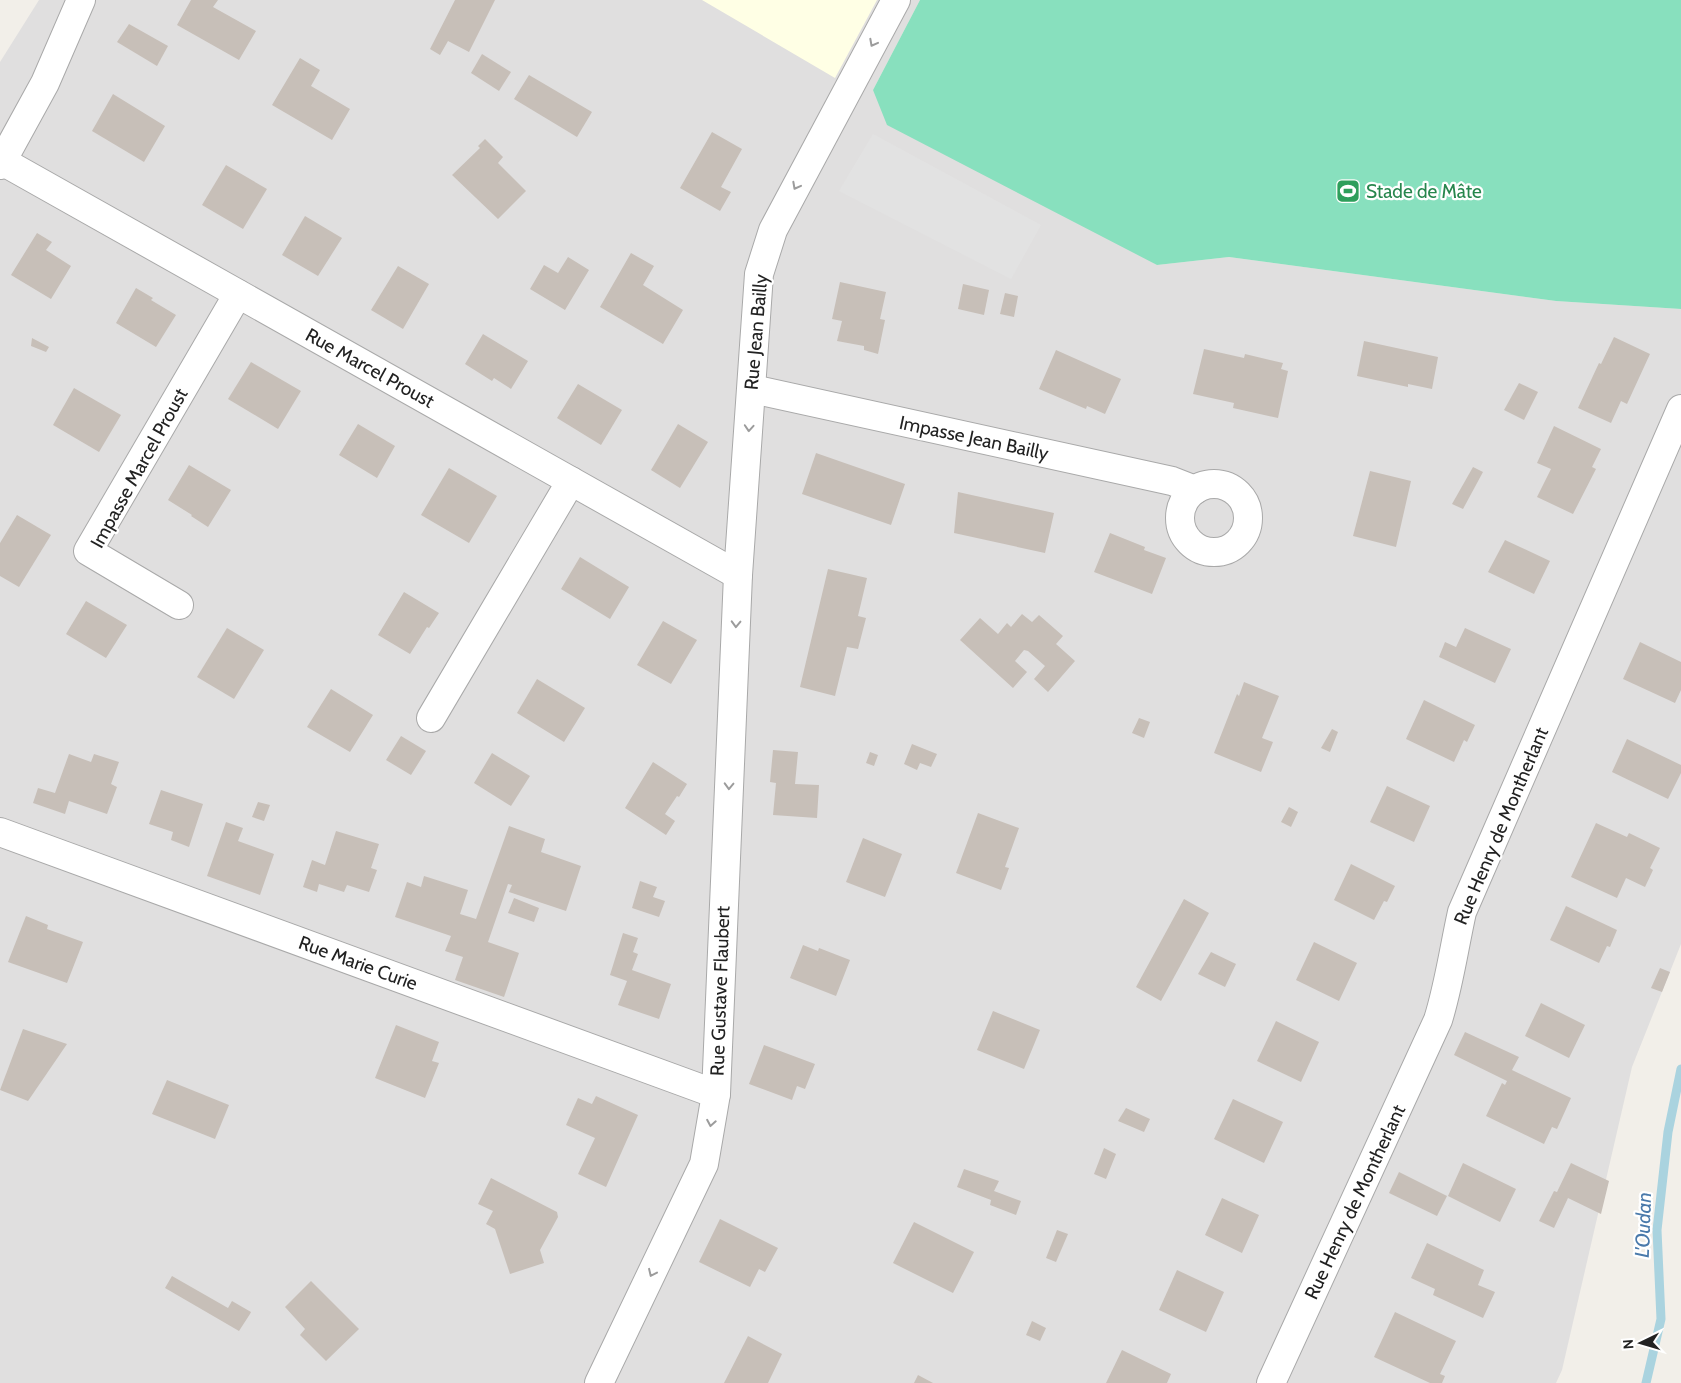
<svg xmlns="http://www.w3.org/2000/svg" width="1681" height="1383" viewBox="0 0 1681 1383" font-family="Cabin,sans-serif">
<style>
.residential{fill:#e0dfdf}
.education{fill:#ffffe5}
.pitch{fill:#88e0be}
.parking{fill:#e2e2e2}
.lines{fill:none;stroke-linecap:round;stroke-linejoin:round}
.stream{stroke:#aad3df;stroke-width:9}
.building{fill:#c7bfb8}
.minor-casing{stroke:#a9a9a9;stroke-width:30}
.minor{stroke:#fff;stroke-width:28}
.oneway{stroke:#9c9c9c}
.labels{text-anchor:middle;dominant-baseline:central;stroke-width:4.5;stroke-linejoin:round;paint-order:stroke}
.leisure-label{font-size:19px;fill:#27864d;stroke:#fff;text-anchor:start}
.street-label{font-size:19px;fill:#222;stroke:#fff}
.water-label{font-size:20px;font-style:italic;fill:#4a7aab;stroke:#fff}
</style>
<rect width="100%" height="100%" fill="#f2efe9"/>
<polygon class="residential" points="39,0 920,0 873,90 1157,265 1229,257 1556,301 1681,309 1681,944 1632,1067 1562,1370 1556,1383 0,1383 0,62"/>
<polygon class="education" points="702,0 877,0 835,78"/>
<polygon class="pitch" points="920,0 1681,0 1681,309 1556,301 1229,257 1157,265 887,125 873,90"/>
<polygon class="parking" points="873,134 1041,225 1011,279 839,191"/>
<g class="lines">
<polyline class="stream" points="1646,1383 1661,1319 1657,1230 1668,1132 1681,1069"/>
</g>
<g class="building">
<polygon points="191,0 218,0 213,7 256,31 239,60 177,25"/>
<polygon points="455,0 495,0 469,52 448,41 440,55 430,49"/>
<polygon points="129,24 168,46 157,66 117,42"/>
<polygon points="482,54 511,72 499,91 471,73"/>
<polygon points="300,58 320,70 311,86 350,109 332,140 272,105"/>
<polygon points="529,75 592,112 577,137 514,99"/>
<polygon points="113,94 165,126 144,162 92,131"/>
<polygon points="712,132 742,149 721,187 731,192 720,211 680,188"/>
<polygon points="485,139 503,157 498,163 526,191 498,219 452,175 480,148 478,146"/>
<polygon points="226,165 267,189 243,229 202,205"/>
<polygon points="305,216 342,238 318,276 282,255"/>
<polygon points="37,233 52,242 46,250 71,266 51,299 11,275"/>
<polygon points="631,253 654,266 643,285 683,310 663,344 600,307"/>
<polygon points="568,257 589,270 565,310 530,289 544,265 558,273"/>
<polygon points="398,266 429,284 403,329 371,310"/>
<polygon points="840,282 886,292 880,319 885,320 878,354 864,350 864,346 837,341 842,321 832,319"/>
<polygon points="963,284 989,290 984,315 958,309"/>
<polygon points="136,288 153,298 151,300 176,315 156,347 116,323"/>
<polygon points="1005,293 1018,296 1014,317 1000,314"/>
<polygon points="483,334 528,361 511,389 494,378 492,381 465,364"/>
<polygon points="1614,337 1650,354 1627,404 1621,401 1611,423 1578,408 1599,363 1601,364"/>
<polygon points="32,338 49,347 46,352 31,346"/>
<polygon points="1364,341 1438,357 1432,389 1408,384 1408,387 1357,376"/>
<polygon points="1204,349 1244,358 1245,354 1283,363 1281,369 1288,371 1278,418 1233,408 1234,403 1193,394"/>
<polygon points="1056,350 1121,379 1105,414 1087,406 1086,409 1039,389"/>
<polygon points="251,362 301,391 278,429 228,399"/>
<polygon points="1519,383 1538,392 1524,420 1504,410"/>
<polygon points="578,384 622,410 601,445 557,418"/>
<polygon points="74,388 121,415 99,452 53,425"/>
<polygon points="358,424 395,446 377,478 339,455"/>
<polygon points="678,424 708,442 680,488 651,470"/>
<polygon points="1554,426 1601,449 1592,467 1596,469 1573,514 1537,497 1551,469 1537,463"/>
<polygon points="816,453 905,484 891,525 802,494"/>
<polygon points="189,465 231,490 208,527 191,516 192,515 168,500"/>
<polygon points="1473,467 1483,472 1463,509 1452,504"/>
<polygon points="449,468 497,496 469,543 421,515"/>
<polygon points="1370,471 1411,481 1396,547 1353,536"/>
<polygon points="958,492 1054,513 1045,553 954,533"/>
<polygon points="17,515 51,535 19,587 0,576 0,543"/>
<polygon points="1110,533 1145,547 1144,550 1166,558 1152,594 1094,572"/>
<polygon points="1505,540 1550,561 1534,594 1488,572"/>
<polygon points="580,557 629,587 610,619 561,589"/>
<polygon points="828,569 867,578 858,616 866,618 858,649 847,647 835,696 800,687"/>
<polygon points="404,592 439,613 429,628 427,627 410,654 378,635"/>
<polygon points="86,601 127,625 106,658 66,634"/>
<polygon points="1022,614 1032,622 1039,615 1063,636 1056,644 1075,661 1048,692 1034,679 1045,666 1028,651 1024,650 1015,661 1027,672 1013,688 960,640 980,618 998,634 1007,623 1011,627"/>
<polygon points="663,621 697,640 671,684 637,665"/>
<polygon points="227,628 264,650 234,699 197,677"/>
<polygon points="1465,628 1511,649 1495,683 1439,657 1445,642 1456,647"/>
<polygon points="1640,642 1681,662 1681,690 1675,703 1623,679"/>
<polygon points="537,679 585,708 564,742 517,713"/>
<polygon points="1244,682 1279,696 1262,738 1273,742 1261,772 1214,753 1237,694 1239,696"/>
<polygon points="331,689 373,715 350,752 307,727"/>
<polygon points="1424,700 1475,725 1467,742 1464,740 1454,762 1406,739"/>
<polygon points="1139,718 1150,722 1144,738 1132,733"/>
<polygon points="1332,729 1338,732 1330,752 1321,748"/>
<polygon points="401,736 426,751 411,775 386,760"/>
<polygon points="1627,739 1681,765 1681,773 1668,799 1612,772"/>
<polygon points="912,744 937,754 931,767 920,763 917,770 904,764"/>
<polygon points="773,750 798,752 795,784 819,785 817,818 773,815 776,783 770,782"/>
<polygon points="870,752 878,755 874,766 866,763"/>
<polygon points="492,753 530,776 511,806 474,783"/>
<polygon points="69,754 91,762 94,754 119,762 111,784 117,787 107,814 69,801 65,814 33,803 38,788 55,793"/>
<polygon points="653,762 687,784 679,797 677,796 665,814 675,821 666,835 625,808"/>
<polygon points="1387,786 1430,806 1414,842 1370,822"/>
<polygon points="161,790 203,804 189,847 171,840 173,832 149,824"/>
<polygon points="258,802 270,805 264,821 252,817"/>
<polygon points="1289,807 1298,812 1291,827 1281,822"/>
<polygon points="978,813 1019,828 1005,867 1009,868 1001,890 956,873"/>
<polygon points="226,822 243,828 238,841 274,854 260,895 207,876"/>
<polygon points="1596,823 1627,837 1629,833 1660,848 1650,868 1653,870 1645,887 1626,878 1617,898 1571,877"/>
<polygon points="509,826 545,839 541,852 581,866 566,911 509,892 512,885 508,884 488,942 519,953 504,997 455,980 463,957 445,951 451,936 395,917 407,882 421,887 424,876 468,890 460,914 476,919"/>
<polygon points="336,831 379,844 371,868 377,870 369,892 347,885 344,892 319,884 317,892 303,887 312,860 325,865"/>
<polygon points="863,838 902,854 885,897 846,882"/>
<polygon points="1351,864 1395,886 1387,902 1384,901 1374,920 1334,900"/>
<polygon points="640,881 657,887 653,897 665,901 659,917 632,908"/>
<polygon points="514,898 539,908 534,922 508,913"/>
<polygon points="1184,899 1209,913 1161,1001 1136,987"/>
<polygon points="1566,906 1617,930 1610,947 1607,946 1599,963 1550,940"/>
<polygon points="26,916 48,925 47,929 83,942 67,983 8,962"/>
<polygon points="623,933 638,938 633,952 638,954 632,970 671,984 659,1019 618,1005 627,981 610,975"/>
<polygon points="1314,942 1357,963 1339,1001 1296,980"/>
<polygon points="803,945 818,951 819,948 850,960 836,996 790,978"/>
<polygon points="1211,952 1236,964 1225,987 1198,974"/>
<polygon points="1660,968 1670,972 1662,992 1651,988"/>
<polygon points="1541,1003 1585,1025 1569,1058 1525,1036"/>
<polygon points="993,1011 1040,1030 1024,1069 977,1050"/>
<polygon points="1276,1021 1319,1042 1301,1082 1257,1061"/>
<polygon points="396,1025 439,1042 432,1061 439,1063 425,1098 375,1078"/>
<polygon points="23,1029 67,1044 28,1101 0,1090"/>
<polygon points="1465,1032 1519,1057 1512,1070 1571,1098 1557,1129 1552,1127 1544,1144 1486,1116 1502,1083 1505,1085 1507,1081 1454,1055"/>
<polygon points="764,1045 815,1064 805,1089 797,1086 792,1100 749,1084"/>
<polygon points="167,1080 229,1105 215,1139 152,1114"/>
<polygon points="596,1096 638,1115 606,1187 578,1174 595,1138 566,1125 578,1098 592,1104"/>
<polygon points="1233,1099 1283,1122 1264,1163 1214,1139"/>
<polygon points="1126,1108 1150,1119 1144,1132 1118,1121"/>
<polygon points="1104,1148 1116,1154 1106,1179 1094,1174"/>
<polygon points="1463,1163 1516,1189 1500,1222 1448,1196"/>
<polygon points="1571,1163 1609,1181 1601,1214 1568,1198 1554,1228 1539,1221 1554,1191 1557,1192"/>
<polygon points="964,1169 999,1181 994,1191 1021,1201 1016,1215 990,1205 991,1200 957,1187"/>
<polygon points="1399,1172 1447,1196 1437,1216 1389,1193"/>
<polygon points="491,1178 557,1212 558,1217 540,1250 544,1263 510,1274 495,1229 486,1224 493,1211 478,1204"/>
<polygon points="1222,1198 1259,1215 1242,1253 1205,1235"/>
<polygon points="720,1219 778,1248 765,1272 759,1269 750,1287 699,1262"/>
<polygon points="914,1222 974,1252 953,1293 893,1263"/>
<polygon points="1057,1230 1068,1234 1056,1262 1046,1258"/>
<polygon points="1427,1243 1484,1270 1478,1285 1495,1292 1483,1318 1433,1295 1435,1289 1411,1278"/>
<polygon points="1177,1270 1224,1292 1206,1332 1159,1310"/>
<polygon points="172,1276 228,1308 232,1301 251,1312 250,1314 239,1331 165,1288"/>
<polygon points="311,1281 359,1329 326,1361 300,1335 305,1329 285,1307"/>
<polygon points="1395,1312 1456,1341 1440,1374 1445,1376 1442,1383 1430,1383 1374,1357"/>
<polygon points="1032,1321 1046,1328 1040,1341 1026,1335"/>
<polygon points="748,1336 782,1354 768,1383 724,1383"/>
<polygon points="1122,1350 1171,1374 1167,1383 1106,1383"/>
<polygon points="918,1375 933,1383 914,1383"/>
</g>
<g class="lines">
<g class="minor-casing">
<g id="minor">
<polyline points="2,161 738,575"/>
<polyline points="0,165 45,83 81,0"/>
<polyline points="752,389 1172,481 1195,490"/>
<circle cx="1214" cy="518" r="34"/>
<polyline points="179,605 88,551 238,294"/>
<polyline points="431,718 571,481"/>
<polyline points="0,832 716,1094"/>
<polyline points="599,1383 704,1164 716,1094 738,575 759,274 773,230 896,0"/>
<path d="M1271,1383L1438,1020C1449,985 1454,948 1462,912L1681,409"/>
</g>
</g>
<use href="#minor" class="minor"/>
</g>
<defs><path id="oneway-chevron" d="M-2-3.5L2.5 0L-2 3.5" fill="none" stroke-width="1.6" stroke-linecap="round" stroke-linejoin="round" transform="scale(1.25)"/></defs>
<g class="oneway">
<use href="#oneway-chevron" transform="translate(873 43) rotate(118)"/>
<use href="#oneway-chevron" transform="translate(796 186) rotate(118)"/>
<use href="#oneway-chevron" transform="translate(749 428) rotate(94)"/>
<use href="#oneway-chevron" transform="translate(736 624) rotate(92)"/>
<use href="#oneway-chevron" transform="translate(729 786) rotate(92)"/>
<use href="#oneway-chevron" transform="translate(711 1123) rotate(100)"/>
<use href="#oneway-chevron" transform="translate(652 1273) rotate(115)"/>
</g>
<defs>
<g id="stadium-square" transform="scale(1.25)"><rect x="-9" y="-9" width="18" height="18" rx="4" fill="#2e9e5b" stroke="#fff"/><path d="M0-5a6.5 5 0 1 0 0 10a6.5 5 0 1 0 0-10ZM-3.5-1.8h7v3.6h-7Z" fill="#fff"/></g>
</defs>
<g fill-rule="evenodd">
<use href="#stadium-square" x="1348" y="191"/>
</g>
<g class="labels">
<g class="leisure-label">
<text x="1366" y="191">Stade de Mâte</text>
</g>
<g class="street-label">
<text transform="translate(756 332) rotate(-85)">Rue Jean Bailly</text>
<text transform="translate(370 368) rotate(29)">Rue Marcel Proust</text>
<text transform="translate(974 438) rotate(12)">Impasse Jean Bailly</text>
<text transform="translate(139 468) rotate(-61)">Impasse Marcel Proust</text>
<text transform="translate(1501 826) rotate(-67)">Rue Henry de Montherlant</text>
<text transform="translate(358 963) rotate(20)">Rue Marie Curie</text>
<text transform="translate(720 991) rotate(-88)">Rue Gustave Flaubert</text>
<text transform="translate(1355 1202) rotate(-65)">Rue Henry de Montherlant</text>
</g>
<g class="water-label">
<text transform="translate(1643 1225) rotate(-88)">L'Oudan</text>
</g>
</g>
<g transform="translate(1641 1343) rotate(265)" stroke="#ffffff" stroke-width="4" paint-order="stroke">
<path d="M0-4L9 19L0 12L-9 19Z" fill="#222222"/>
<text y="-8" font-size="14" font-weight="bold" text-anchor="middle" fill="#222222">N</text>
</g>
</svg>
